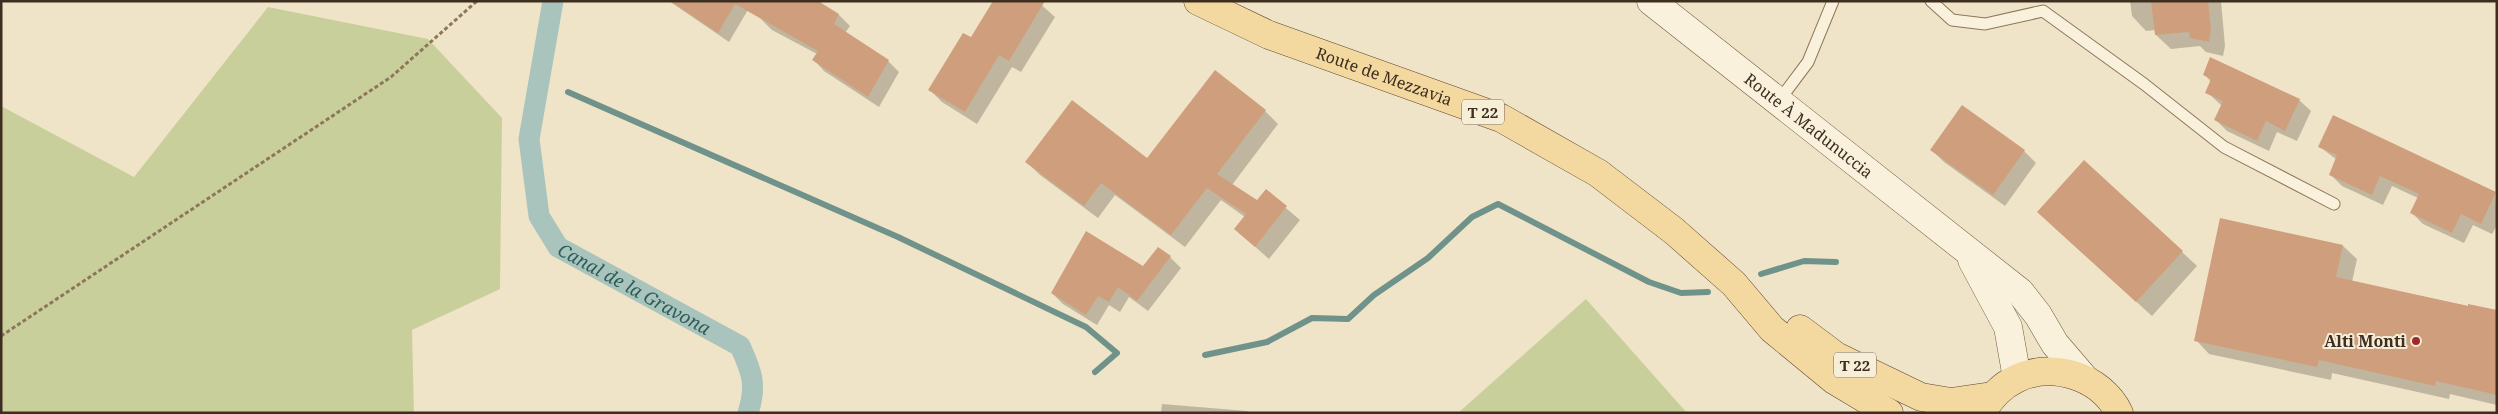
<svg xmlns="http://www.w3.org/2000/svg" width="2498" height="414" viewBox="0 0 2498 414" font-family="'Noto Serif',serif">
<style>
.green{fill:#c9cf9b}
.shadow{fill:#0003}
.lines{fill:none;stroke-linecap:round;stroke-linejoin:round}
.stream{stroke:#6f938a;stroke-width:6}
.canal{stroke:#a9c4bc;stroke-width:21}
.building{fill:#cf9f7d}
.lane-casing{stroke:#8d765c;stroke-width:13}
.secondary-casing{stroke:#6f573f;stroke-width:29}
.primary-casing{stroke:#5b4430;stroke-width:29}
.path{stroke:#8d765c;stroke-width:3;stroke-dasharray:4 2.5;stroke-linecap:butt}
.lane{stroke:#faf1dc;stroke-width:11}
.secondary{stroke:#faf1dc;stroke-width:28}
.primary{stroke:#f3d9a0;stroke-width:28}
.poi-dot{fill:#9e2a2b;stroke:#f7eed8;stroke-width:2}
.labels{text-anchor:middle;dominant-baseline:central;stroke-width:4;stroke-linejoin:round;paint-order:stroke}
.shield{fill:#f7eed8;stroke:#756857;stroke-width:1}
.shield-label{font-size:15px;font-weight:bold;fill:#3d2e20}
.street-label{font-size:16px;fill:#3d2e20;stroke:#f7eed8}
.poi-label{font-size:16px;font-weight:bold;fill:#3d2e20;stroke:#f7eed8;text-anchor:end}
.water-label{font-size:18px;font-style:italic;fill:#2f5d5a;stroke:#f7eed8}
</style>
<rect width="100%" height="100%" fill="#f0e4c8"/>
<g class="green">
<polygon points="268,7 428,39 502,118 500,289 412,330 414,413 1,413 1,106 134,177"/>
<polygon points="1586,299 1687,413 1458,413"/>
</g>
<g class="shadow">
<polygon points="669,1 742,1 749,8 729,42"/>
<polygon points="813,1 839,15 850,26 845,33 888,61 899,72 879,107 824,71 814,60 817,54 772,30 761,19"/>
<polygon points="1037,1 1055,17 1021,72 1012,67 977,124 942,102 930,90"/>
<polygon points="2130,1 2221,1 2225,46 2223,56 2206,52 2200,46 2171,49 2156,35 2156,30 2146,31 2132,16"/>
<polygon points="2205,75 2299,100 2311,111 2297,141 2277,132 2269,151 2227,131 2216,120 2222,106 2207,92 2211,82"/>
<polygon points="1265,111 1278,124 1232,185 1258,201 1266,191 1300,220 1269,259 1235,229 1245,217 1221,200 1185,247 1115,195 1098,218 1040,175 1027,162 1148,160"/>
<polygon points="2320,147 2495,193 2497,225 2492,234 2473,225 2464,243 2423,224 2411,212 2418,198 2392,186 2383,205 2342,186 2330,174 2337,160"/>
<polygon points="1932,150 2024,151 2036,163 2005,206 1944,162"/>
<polygon points="2053,226 2182,252 2197,266 2152,316"/>
<polygon points="2343,246 2357,259 2352,282 2497,312 2497,405 2450,394 2449,399 2332,373 2331,380 2209,354 2196,340"/>
<polygon points="1170,257 1181,268 1148,311 1129,297 1120,312 1109,305 1097,325 1063,304 1052,293 1144,268"/>
<polygon points="1162,404 1247,411 1249,413 1161,413"/>
</g>
<g class="lines">
<g class="stream">
<polyline points="568,92 898,237 1086,327 1117,353 1095,372"/>
<polyline points="1761,274 1804,261 1836,262"/>
<polyline points="1205,355 1267,342 1312,318 1348,319 1374,295 1428,258 1472,217 1498,204 1649,282 1681,293 1708,292"/>
</g>
<path class="canal" id="s1" d="M553,1L529,139L539,216L558,247L740,346C752,372 757,385 748,413"/>
</g>
<g class="building">
<polygon points="670,1 818,1 839,14 834,24 889,60 868,97 812,60 818,51 735,4 718,33"/>
<polygon points="993,1 1045,1 1009,61 999,55 965,112 928,90 963,33 971,37"/>
<polygon points="2151,1 2208,1 2211,30 2209,42 2190,38 2189,32 2155,35"/>
<polygon points="2210,57 2300,99 2285,131 2266,121 2257,141 2214,120 2223,101 2205,93 2211,79 2203,75"/>
<polygon points="1215,70 1266,110 1217,174 1257,200 1266,189 1287,206 1255,247 1234,229 1246,214 1207,188 1171,235 1101,183 1084,206 1025,162 1072,100 1147,158"/>
<polygon points="1962,105 2025,150 1993,195 1930,150"/>
<polygon points="2333,115 2496,192 2481,224 2461,214 2452,233 2410,213 2419,194 2380,176 2372,195 2329,175 2337,155 2318,147"/>
<polygon points="2084,160 2183,251 2136,302 2037,212"/>
<polygon points="2220,218 2343,245 2336,277 2468,306 2468,304 2497,310 2497,395 2436,381 2435,386 2319,360 2317,367 2194,341"/>
<polygon points="1086,231 1143,266 1158,247 1171,256 1137,301 1118,287 1109,302 1098,296 1086,315 1051,293"/>
</g>
<g class="lines">
<g class="lane-casing">
<g id="lane">
<polyline points="1931,1 1952,20 1985,24 2043,11 2144,84 2224,147 2334,204"/>
<polyline points="1778,102 1808,62 1833,1"/>
</g>
</g>
<g class="secondary-casing">
<g id="secondary">
<path id="s2" d="M1651,1L2020,292L2038,315L2055,344L2085,379"/>
<polyline points="1972,260 2008,327 2017,378"/>
</g>
</g>
<g class="primary-casing">
<g id="primary">
<path id="s3" d="M1198,1L1269,35L1501,118L1598,173L1674,231L1734,284L1772,329L1834,380L1889,413"/>
<polyline points="1800,329 1836,356 1921,397 1951,402 1992,396"/>
<path d="M1983,410C1992,397 2001,386 2016,379C2052,361 2101,376 2119,413"/>
</g>
</g>
<polyline class="path" points="1,336 391,77 477,1"/>
<use href="#lane" class="lane"/>
<use href="#secondary" class="secondary"/>
<use href="#primary" class="primary"/>
</g>
<circle class="poi-dot" cx="2416" cy="341" r="5"/>
<g class="labels">
<g class="shield">
<rect x="1462" y="99.5" width="42" height="25" rx="4"/>
<rect x="1834" y="352.5" width="42" height="25" rx="4"/>
</g>
<g class="shield-label">
<text x="1483" y="112">T 22</text>
<text x="1855" y="365">T 22</text>
</g>
<g class="street-label">
<text stroke="none"><textPath href="#s3" startOffset="201">Route de Mezzavia</textPath></text>
<text stroke="none"><textPath href="#s2" startOffset="201">Route À Madunuccia</textPath></text>
</g>
<g class="poi-label">
<text x="2406" y="341">Alti Monti</text>
</g>
<g class="water-label">
<text stroke="none"><textPath href="#s1" startOffset="341">Canal de la Gravona</textPath></text>
</g>
</g>
<rect width="2498" height="414" fill="none" stroke="#3d2e20" stroke-width="5"/>
</svg>
